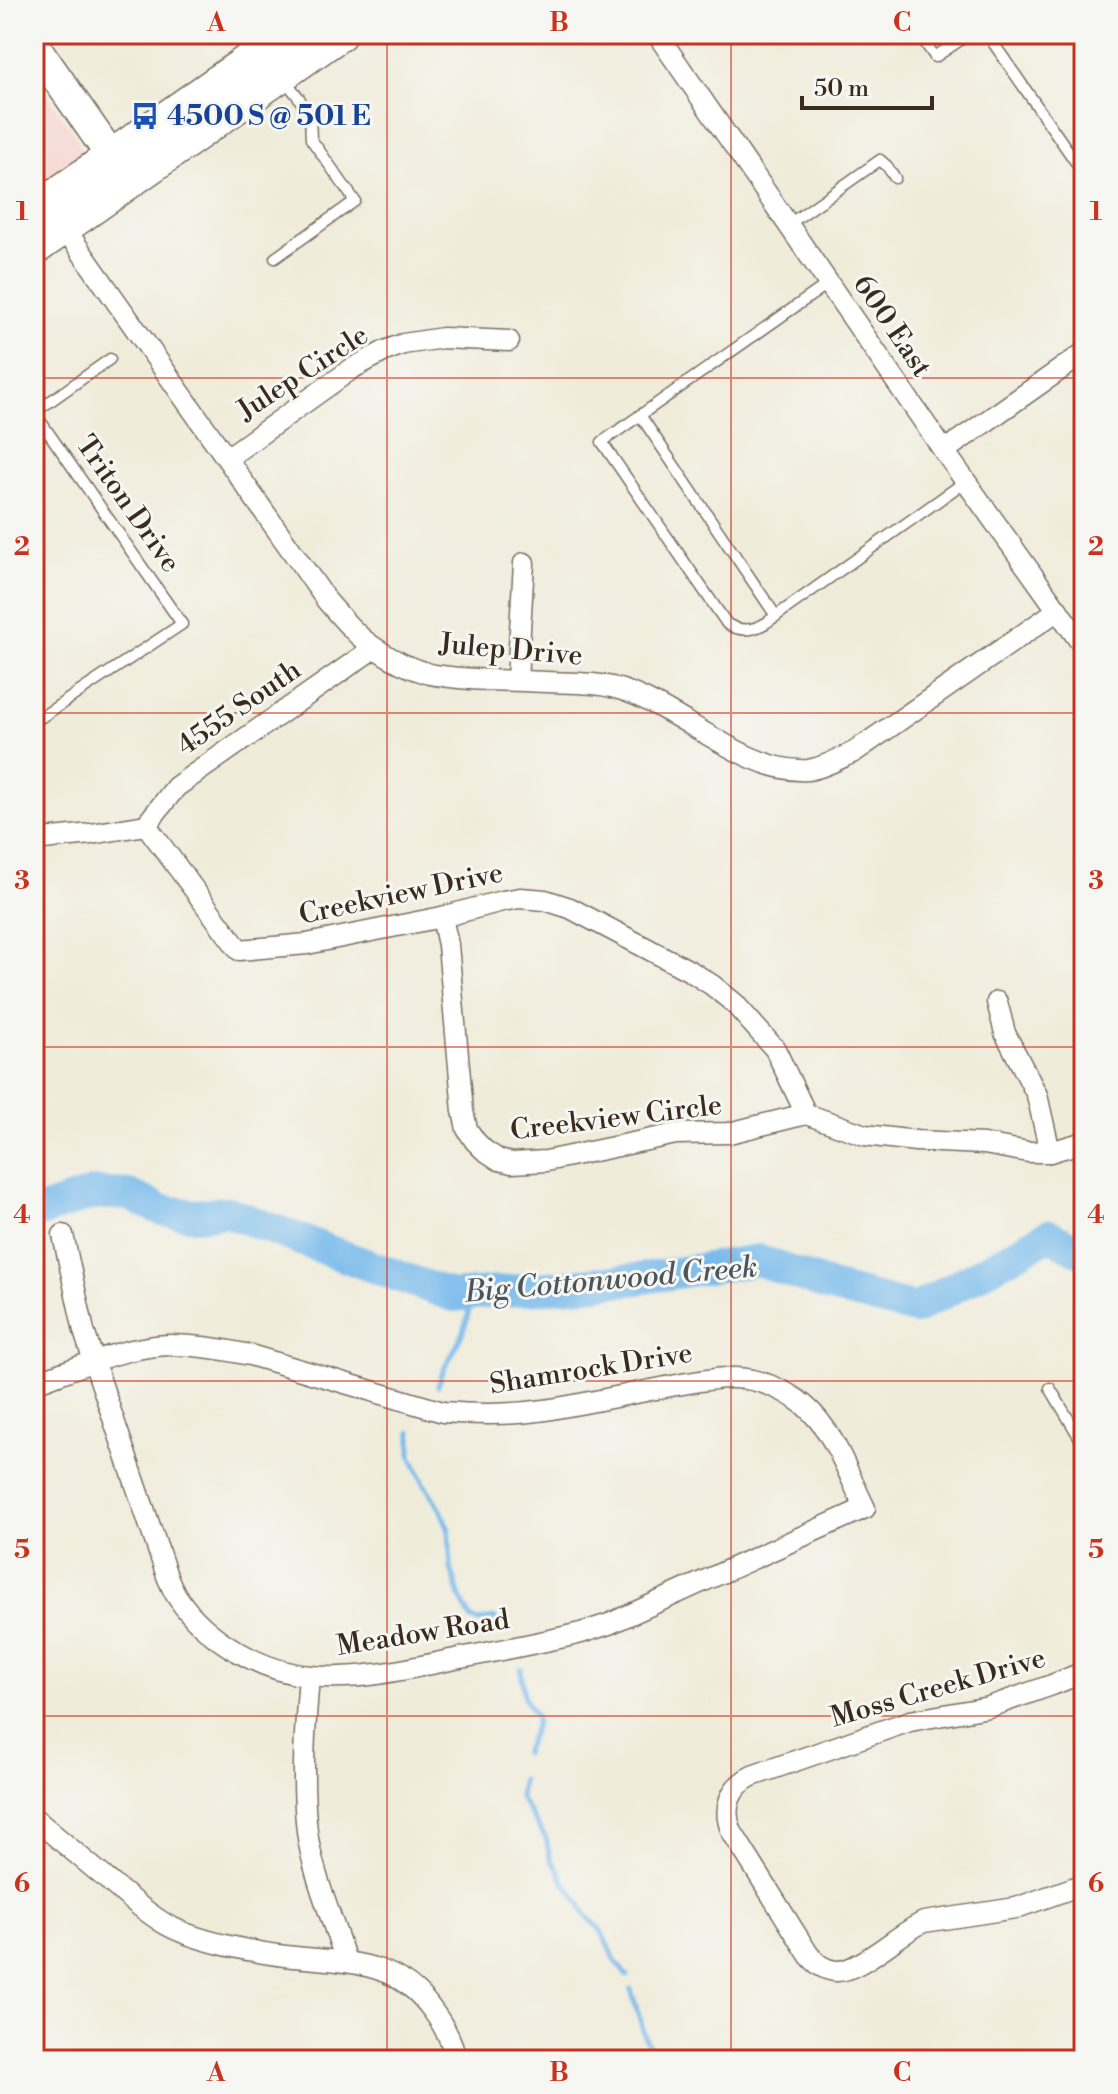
<svg xmlns="http://www.w3.org/2000/svg" width="1118" height="2094" viewBox="0 0 1118 2094" font-family="'Libre Bodoni',serif">
<style>
.built{fill:#f7d0c9}
.lines{fill:none;stroke-linecap:round;stroke-linejoin:round}
.stream{stroke:#76b9eb;stroke-width:5}
.river{stroke:#76b9eb;stroke-width:32}
.lane-casing{stroke:#7a6e60;stroke-width:13}
.street-casing{stroke:#7a6e60;stroke-width:23}
.secondary-casing{stroke:#7a6e60;stroke-width:33}
.primary-casing{stroke:#7a6e60;stroke-width:37}
.lane{stroke:#fff;stroke-width:10}
.street{stroke:#fff;stroke-width:20}
.secondary{stroke:#fff;stroke-width:30}
.primary{stroke:#fff;stroke-width:34}
.grid{fill:none;stroke:#c8321e;stroke-width:2;stroke-opacity:0.55}
.labels{text-anchor:middle;dominant-baseline:central;stroke-width:6;stroke-linejoin:round;paint-order:stroke}
.transit-label{font-size:28px;font-weight:bold;fill:#164399;stroke:#f6f6f2;text-anchor:start}
.street-label{font-size:28px;fill:#3b2a1e;stroke:#f6f6f2}
.water-label{font-size:30px;font-style:italic;fill:#4d555c;stroke:#f6f6f2}
.neatline{fill:none;stroke:#c8321e;stroke-width:3}
.grid-label{font-size:26px;text-anchor:middle;font-weight:bold;fill:#c8321e}
</style>
<rect width="100%" height="100%" fill="#f6f6f2"/>
<filter id="ink" filterUnits="userSpaceOnUse"><feTurbulence type="fractalNoise" baseFrequency=".0125" numOctaves="2"/><feDisplacementMap in="SourceGraphic" scale="16" xChannelSelector="R" yChannelSelector="G"/><feConvolveMatrix kernelMatrix="1 2 1 2 8 2 1 2 1" color-interpolation-filters="sRGB"/></filter>
<filter id="wash" filterUnits="userSpaceOnUse"><feTurbulence type="fractalNoise" baseFrequency=".006" numOctaves="4" result="noise"/><feDisplacementMap in="SourceGraphic" scale="32" xChannelSelector="R" yChannelSelector="G"/><feGaussianBlur stdDeviation="1.8" result="paint"/><feColorMatrix in="noise" values="0 0 0 0 0 0 0 0 0 0 0 0 0 0 0 0 0 1.4 0 .05"/><feComposite in="paint" operator="in"/></filter>
<g filter="url(#wash)">
<rect width="100%" height="100%" fill="#f0ecda"/>
<polygon class="built" points="34,76 77,138 82,153 78,161 34,192"/>
<g class="lines">
<g class="stream">
<path d="M438,1386C443,1366 449,1362 457,1345C465,1329 470,1312 471,1295"/>
<polyline points="411,1432 411,1456 425,1485 441,1510 449,1530 451,1568 460,1597 471,1619 479,1621 494,1618 504,1627"/>
<polyline points="521,1669 524,1697 536,1718 536,1724 524,1753"/>
<polyline points="522,1779 520,1798 546,1838 550,1857 553,1863 559,1870 564,1882 580,1903 584,1913 600,1929 615,1961 627,1976"/>
<polyline points="631,1989 646,2040 657,2060"/>
</g>
<polyline class="river" points="34,1214 95,1193 129,1195 162,1210 195,1215 228,1212 332,1252 453,1296 638,1279 758,1260 831,1287 915,1309 1049,1235 1084,1253"/>
</g>
</g>
<g filter="url(#ink)">
<g class="lines">
<g class="lane-casing">
<g id="lane">
<polyline points="919,34 935,57 969,34"/>
<polyline points="994,44 1084,174"/>
<polyline points="789,224 880,160 887,166 895,178"/>
<polyline points="275,258 355,201 311,139 310,117 299,98 285,80"/>
<path d="M829,283L602,442L727,624C741,632 752,631 766,623L966,481"/>
<polyline points="34,412 182,624 34,722"/>
<polyline points="35,412 110,359"/>
<polyline points="640,415 776,616"/>
<polyline points="1050,1388 1081,1440 1084,1453"/>
</g>
</g>
<g class="street-casing">
<g id="street">
<polyline points="657,34 944,451 1084,647"/>
<path d="M63,226L327,601C342,618 356,636 375,648C391,659 411,669 430,674C465,681 510,680 546,682C570,683 596,682 619,689C677,706 748,775 808,770C824,768 840,758 854,752L1058,610"/>
<polyline points="944,451 1084,353"/>
<polyline points="227,458 353,368 385,351 403,344 443,338 509,341"/>
<polyline points="517,680 524,563"/>
<polyline points="146,825 176,787 374,648"/>
<polyline points="34,840 91,834 146,825 239,950 307,944 442,917 502,901 520,898 545,900 570,908 690,971 712,985 734,1003 775,1049 806,1114 865,1135 916,1141 984,1144 1028,1152 1050,1152 1084,1142"/>
<polyline points="442,917 448,945 463,1111 467,1129 475,1141 484,1150 499,1160 512,1163 546,1161 676,1134 729,1133 806,1114"/>
<polyline points="997,1002 1005,1033 1037,1095 1050,1152"/>
<path d="M34,1383C77,1368 124,1346 170,1345C197,1345 223,1349 250,1355L443,1412C478,1415 511,1415 545,1410C589,1403 633,1393 677,1385C694,1382 713,1378 731,1378C756,1377 784,1389 804,1405C834,1430 848,1474 865,1508L609,1624L581,1633C539,1643 497,1651 455,1659C408,1669 359,1681 311,1676C262,1672 205,1639 178,1598C173,1591 170,1583 167,1576L94,1362L84,1331L63,1235"/>
<path d="M1084,1672L1052,1685L989,1707L910,1721L752,1776C729,1787 722,1810 732,1832L809,1955C817,1964 824,1970 836,1971C858,1973 900,1932 924,1922L1016,1908L1084,1884"/>
<path d="M309,1676C305,1727 301,1779 307,1831C312,1872 333,1921 346,1961"/>
<path d="M34,1818C59,1839 84,1860 109,1881C127,1896 146,1913 167,1925C196,1941 252,1952 285,1956C343,1963 395,1957 433,2011C444,2026 453,2041 456,2060"/>
</g>
</g>
<g class="secondary-casing">
<polyline id="secondary" points="34,45 125,176"/>
</g>
<g class="primary-casing">
<g id="primary">
<polyline points="34,211 287,34"/>
<polyline points="34,248 339,34"/>
</g>
</g>
<use href="#lane" class="lane"/>
<use href="#street" class="street"/>
<use href="#secondary" class="secondary"/>
<use href="#primary" class="primary"/>
</g>
</g>
<path class="grid" d="M387,34V2060M731,34V2060M34,378H1084M34,713H1084M34,1047H1084M34,1381H1084M34,1716H1084"/>
<defs>
<g id="bus-bare" transform="scale(2.16)"><path d="M-5-6H5V4H4V6H2V4H-2V6H-4V4H-5ZM-3.5-4V0h7V-4ZM-3.5 1.2v1.5H-2V1.2ZM2 1.2v1.5H3.5V1.2Z" fill="#1a4fb4" stroke="#f6f6f2" stroke-width="2.5" paint-order="stroke"/></g>
</defs>
<g fill-rule="evenodd">
<use href="#bus-bare" x="145" y="116"/>
</g>
<g class="labels">
<g class="transit-label">
<text x="167" y="116">4500 S @ 501 E</text>
</g>
<g class="street-label">
<text transform="translate(892 326) rotate(56)">600 East</text>
<text transform="translate(303 373) rotate(-33)">Julep Circle</text>
<text transform="translate(128 504) rotate(55)">Triton Drive</text>
<text transform="translate(511 650) rotate(5)">Julep Drive</text>
<text transform="translate(239 708) rotate(-35)">4555 South</text>
<text transform="translate(401 894) rotate(-12)">Creekview Drive</text>
<text transform="translate(616 1118) rotate(-7)">Creekview Circle</text>
<text transform="translate(591 1369) rotate(-9)">Shamrock Drive</text>
<text transform="translate(423 1633) rotate(-9)">Meadow Road</text>
<text transform="translate(938 1688) rotate(-16)">Moss Creek Drive</text>
</g>
<g class="water-label">
<text transform="translate(611 1280) rotate(-5)">Big Cottonwood Creek</text>
</g>
</g>
<rect width="1118" height="2094" fill="none" stroke="#f6f6f2" stroke-width="88"/>
<path d="M802 96v12h130v-12" fill="none" stroke="#3b2a1e" stroke-width="4"/>
<text x="814" y="96" font-size="24" fill="#3b2a1e" stroke="#f6f6f2" stroke-width="6" paint-order="stroke">50 m</text>
<rect x="44" y="44" width="1030" height="2006" class="neatline"/>
<g class="grid-label">
<text x="216" y="31">A</text>
<text x="559" y="31">B</text>
<text x="902" y="31">C</text>
<text x="22" y="220">1</text>
<text x="1096" y="220">1</text>
<text x="22" y="555">2</text>
<text x="1096" y="555">2</text>
<text x="22" y="889">3</text>
<text x="1096" y="889">3</text>
<text x="22" y="1223">4</text>
<text x="1096" y="1223">4</text>
<text x="22" y="1558">5</text>
<text x="1096" y="1558">5</text>
<text x="22" y="1892">6</text>
<text x="1096" y="1892">6</text>
<text x="216" y="2081">A</text>
<text x="559" y="2081">B</text>
<text x="902" y="2081">C</text>
</g>
</svg>
